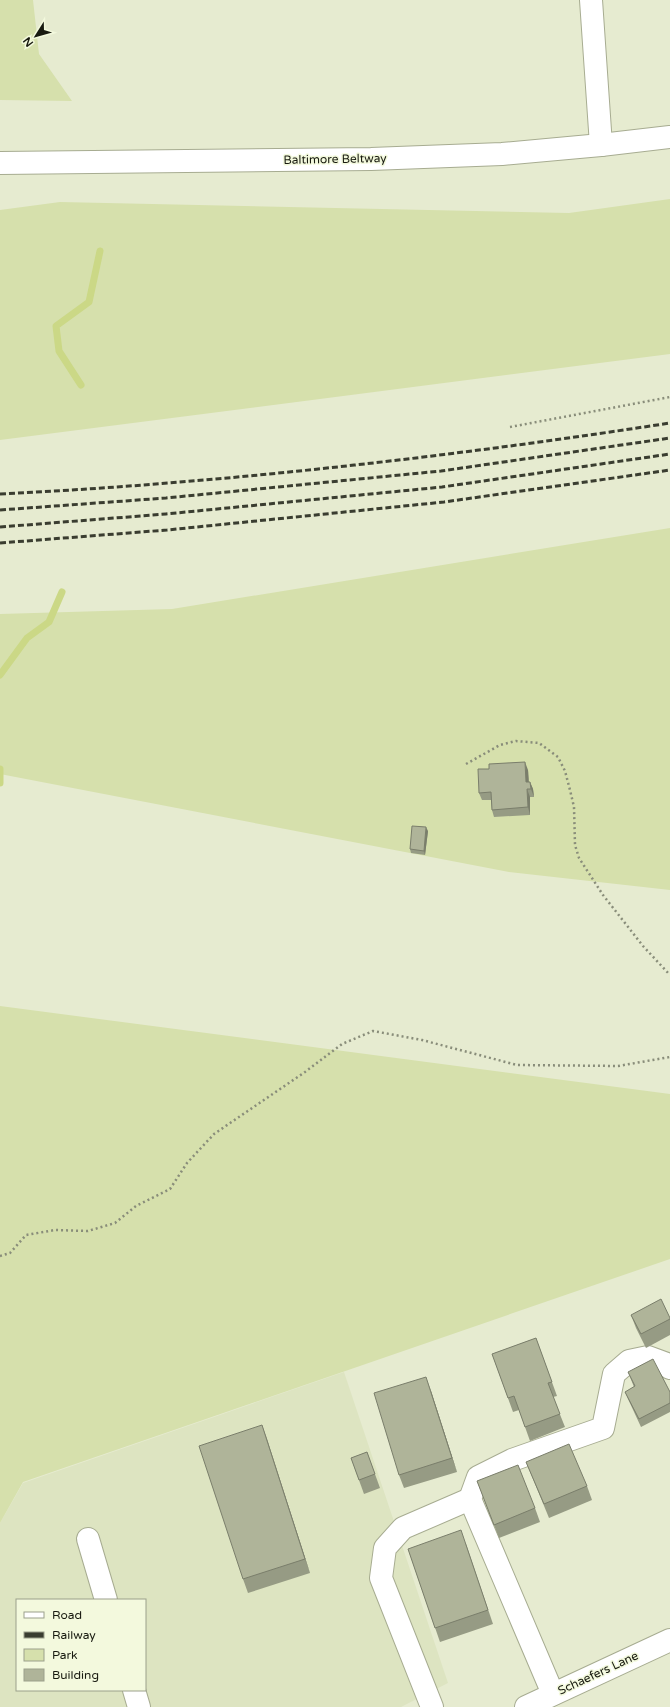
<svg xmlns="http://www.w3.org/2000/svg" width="670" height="1707" viewBox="0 0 670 1707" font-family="'Varela Round',sans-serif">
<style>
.built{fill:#dde4c1;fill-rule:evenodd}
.green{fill:#d6e0ac}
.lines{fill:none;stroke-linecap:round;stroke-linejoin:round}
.stream{stroke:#cbd886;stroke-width:7}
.minor-casing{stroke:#a7ac91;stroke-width:24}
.highway-casing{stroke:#a7ac91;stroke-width:24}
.path{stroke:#898d7a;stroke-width:2.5;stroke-dasharray:2 3;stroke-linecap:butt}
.minor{stroke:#fff;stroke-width:22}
.highway{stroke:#fff;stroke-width:22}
.rail{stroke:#3a3d30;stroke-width:3;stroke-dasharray:6 3;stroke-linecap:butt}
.wall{fill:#969b84}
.shaded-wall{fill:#7a7e6b}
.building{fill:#afb499;stroke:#7a7e6b}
.labels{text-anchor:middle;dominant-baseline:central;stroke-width:3;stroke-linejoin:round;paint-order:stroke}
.street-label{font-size:12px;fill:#181a10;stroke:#f3f9dd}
</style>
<rect width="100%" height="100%" fill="#e6ebd0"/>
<path class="built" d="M344,1372L448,1683L401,1707H0V1523L23,1483ZM17,1600H145V1690H17Z"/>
<g class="green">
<polygon points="0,0 33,0 39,54 72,101 0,100"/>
<polygon points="670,199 670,354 0,440 0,210 60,202 569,213"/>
<polygon points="670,528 670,890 509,872 0,774 0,614 172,609"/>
<polygon points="0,1006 670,1094 670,1259 23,1482 0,1523"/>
</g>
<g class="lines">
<g class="stream">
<polyline points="81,385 59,351 56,326 89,302 100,251"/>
<polyline points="0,675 27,638 49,622 62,592"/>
<polyline points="0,769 0,783"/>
</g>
<g class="minor-casing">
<g id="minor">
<polyline points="591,0 601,145"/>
<polyline points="88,1539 106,1600"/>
<polyline points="134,1690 139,1707"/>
<polyline points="553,1694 470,1499 478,1477 512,1460 603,1428 614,1374 629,1361 648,1357 667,1364 670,1368"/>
<polyline points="432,1707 381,1578 385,1548 403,1528 470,1499"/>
<polyline points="526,1707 670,1640"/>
</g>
</g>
<g class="highway-casing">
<polyline id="highway" points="0,163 371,159 502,154 601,145 670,137"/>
</g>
<g class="path">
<polyline points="510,427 670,397"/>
<polyline points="466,764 500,745 516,741 539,743 558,757 565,771 570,790 574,807 575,845 579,858 603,895 643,946 670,975"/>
<polyline points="0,1256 10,1253 26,1235 55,1230 88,1231 115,1223 136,1206 170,1189 187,1163 214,1134 305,1072 342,1044 373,1031 422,1040 517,1065 618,1066 670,1057"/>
</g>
<use href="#minor" class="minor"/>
<use href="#highway" class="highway"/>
<g class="rail">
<path d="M0,494C224,483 448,457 670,423"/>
<polyline points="0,510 166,498 441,471 670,438"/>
<polyline points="0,527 166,514 442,487 670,454"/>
<polyline points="0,543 167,530 444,502 670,470"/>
</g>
</g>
<g class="wall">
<polygon points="489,769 528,770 529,782 530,782 533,789 534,797 530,797 530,815 494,817 492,810 491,800 482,800 479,793"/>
<polygon points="428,831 425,855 411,853 410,849"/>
<polygon points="631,1315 670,1318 670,1335 646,1348 636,1328"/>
<polygon points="536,1338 557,1396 553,1397 565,1427 530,1441 519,1410 513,1412 492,1354"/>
<polygon points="628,1372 670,1392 670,1412 641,1427 628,1399 625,1392 634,1387"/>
<polygon points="431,1391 457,1472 404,1488 399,1475"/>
<polygon points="262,1425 310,1573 248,1593 243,1579"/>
<polygon points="367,1452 380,1488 364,1494 351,1458"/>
<polygon points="526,1462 587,1486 592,1500 549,1518"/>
<polygon points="477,1481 535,1508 540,1522 499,1538"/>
<polygon points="466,1544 493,1624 440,1642 408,1549"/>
</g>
<g class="shaded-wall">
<polygon points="525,762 528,770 529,789 526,782"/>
<polygon points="530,782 533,789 534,797 531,789"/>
<polygon points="527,789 530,797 530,815 528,807"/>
<polygon points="426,827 428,831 425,855 424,851"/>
<polygon points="426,1377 431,1391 457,1472 452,1458"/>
<polygon points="262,1425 267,1439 310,1573 305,1559"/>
</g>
<g class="building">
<polygon points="525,762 526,782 530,782 531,789 527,789 528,807 492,810 491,792 479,793 478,769 489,769 489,764"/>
<polygon points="412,826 426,827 424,851 410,849"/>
<polygon points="661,1299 670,1318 670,1319 641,1334 631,1315"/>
<polygon points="536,1338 552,1382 548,1383 560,1414 525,1427 514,1396 508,1398 492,1354"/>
<polygon points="653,1359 670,1392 670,1403 639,1419 625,1392 635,1386 628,1372"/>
<polygon points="426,1377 452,1458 399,1475 374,1393"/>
<polygon points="262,1425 305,1559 243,1579 199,1446"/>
<polygon points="569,1444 587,1486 544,1504 526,1462"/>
<polygon points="367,1452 375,1474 359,1480 351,1458"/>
<polygon points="518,1465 535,1508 494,1525 477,1481"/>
<polygon points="461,1530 488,1610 435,1628 408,1549"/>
</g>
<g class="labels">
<g class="street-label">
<text transform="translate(335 159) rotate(-1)">Baltimore Beltway</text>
<text transform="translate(598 1673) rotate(-25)">Schaefers Lane</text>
</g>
</g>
<rect x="16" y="1599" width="130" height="92" fill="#f3f9dd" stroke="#9ba08b"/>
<rect x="24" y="1612" width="20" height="6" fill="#ffffff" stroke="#9ba08b"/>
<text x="52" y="1619" font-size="12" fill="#181a10">Road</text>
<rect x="24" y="1632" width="20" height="6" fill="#3a3d30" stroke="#9ba08b"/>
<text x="52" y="1639" font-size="12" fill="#181a10">Railway</text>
<rect x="24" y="1649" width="20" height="12" fill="#d6e0ac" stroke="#9ba08b"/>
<text x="52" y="1659" font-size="12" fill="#181a10">Park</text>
<rect x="24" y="1669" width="20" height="12" fill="#afb499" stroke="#9ba08b"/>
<text x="52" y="1679" font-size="12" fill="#181a10">Building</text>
<g transform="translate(36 36) rotate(233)" stroke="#f3f9dd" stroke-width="3" paint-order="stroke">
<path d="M0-3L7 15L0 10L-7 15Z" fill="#181a10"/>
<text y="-6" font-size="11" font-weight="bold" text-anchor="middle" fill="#181a10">N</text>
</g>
</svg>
